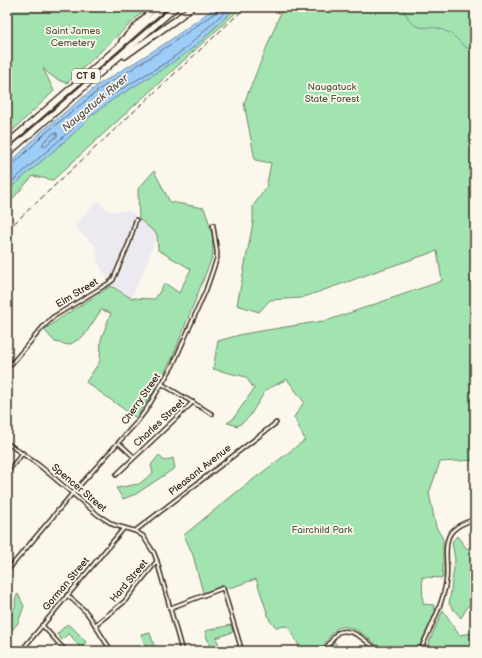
<svg xmlns="http://www.w3.org/2000/svg" width="482" height="658" viewBox="0 0 482 658" font-family="'Balsamiq Sans',sans-serif">
<style>
.built{fill:#ece9f0}
.green{fill:#a2e4af;stroke:#6e8766}
.water{fill:#9cccf8;stroke:#758ba1}
.lines{fill:none;stroke-linecap:round;stroke-linejoin:round}
.shore{stroke:#626b75;stroke-width:1}
.stream{stroke:#758ba1;stroke-width:1}
.minor-casing{stroke:#3b2a1e;stroke-width:5.5}
.motorway-casing{stroke:#3b2a1e;stroke-width:8}
.minor{stroke:#fbf7ec;stroke-width:2.5}
.motorway{stroke:#fbf7ec;stroke-width:5}
.rail{stroke:#3b2a1e;stroke-width:1;stroke-dasharray:6 3;stroke-linecap:butt}
.labels{text-anchor:middle;dominant-baseline:central;stroke-width:3.5;stroke-linejoin:round;paint-order:stroke}
.shield{fill:#fbf7ec;stroke:#75685c;stroke-width:1}
.shield-label{font-size:9px;font-weight:bold;fill:#3b2a1e}
.park-label{font-size:10px;fill:#555842;stroke:#fbf7ec}
.street-label{font-size:10px;fill:#3b2a1e;stroke:#fbf7ec}
.water-label{font-size:11px;font-style:italic;fill:#535254;stroke:#fbf7ec}
</style>
<rect width="100%" height="100%" fill="#fbf7ec"/>
<filter id="ink" filterUnits="userSpaceOnUse"><feTurbulence type="fractalNoise" baseFrequency=".025" numOctaves="2"/><feDisplacementMap in="SourceGraphic" scale="8" xChannelSelector="R" yChannelSelector="G"/><feConvolveMatrix kernelMatrix="1 2 1 2 8 2 1 2 1" color-interpolation-filters="sRGB"/></filter>
<g filter="url(#ink)">
<polygon class="built" points="98,201 110,211 129,211 157,234 147,263 131,298 112,285 97,262 96,247 74,226"/>
<g class="green">
<path d="M7,7H148L67,83C57,80 50,76 43,68L54,91L7,136Z"/>
<polygon points="236,7 242,7 53,180 33,176 7,205 7,191 74,133 92,115 112,100 169,65 201,41"/>
<path d="M283,7H475V460L440,462L429,493L436,527L443,539V578L422,577L423,604L434,605L436,614L423,638L418,651H383C374,642 348,618 335,630C329,636 325,644 320,651H302L288,626L276,627L270,621L256,579L227,589L224,585L203,593L193,555L184,535L238,491L305,440L294,417L304,402L287,379L266,390L249,417L238,426L227,423L233,419L254,389L246,377L213,369L218,341L243,334L329,320L442,281L437,251L374,272L350,281L301,298L270,300L259,312L237,305L253,223V206L266,188L271,163L255,160L244,103Z"/>
<polygon points="154,171 170,202 204,208 212,231 213,255 172,359 150,397 136,418 86,382 100,361 101,339 111,313 101,310 84,336 69,345 55,342 44,330 59,319 111,286 131,298 155,299 165,283 179,293 191,269 158,250 157,234 139,219 138,189"/>
<polygon points="159,455 164,461 173,458 175,468 136,494 123,499 116,488 139,484 153,473 151,465"/>
<polygon points="457,536 467,549 475,544 475,605 468,606 461,618 449,604 455,560 452,542"/>
<path d="M18,594L24,606L18,623L12,630L7,626C7,615 13,616 15,607C16,602 14,599 18,594Z"/>
<polygon points="443,610 459,635 473,633 475,631 475,651 426,651 426,649"/>
<polygon points="67,624 74,629 86,642 81,649 69,633 62,640 57,634"/>
<polygon points="231,625 233,632 216,638 220,647 211,651 205,631"/>
<polygon points="150,633 156,651 147,651 141,634"/>
<polygon points="334,641 341,651 328,651"/>
</g>
<polygon class="water" points="216,7 236,7 201,41 189,51 169,65 112,100 92,115 74,133 7,191 7,166 41,132 98,85 166,43"/>
<g class="lines">
<g class="shore">
<polygon points="54,133 57,133 57,136 45,146 43,146 43,143"/>
<polyline points="7,168 11,167 43,135 100,89 168,46 216,12 218,7"/>
<polyline points="7,186 71,130 89,111 110,96 167,62 186,48 230,7"/>
</g>
<path class="stream" d="M402,7C405,14 412,26 420,27C423,28 427,27 429,27C437,27 443,30 450,33C458,38 465,51 475,50"/>
<g class="minor-casing">
<g id="minor">
<polyline points="7,369 43,327 53,317 109,283 113,280 129,243 136,220"/>
<polyline points="162,384 212,414"/>
<polyline points="7,443 40,466 98,515 114,525 135,531 143,536 154,553 157,561 182,651"/>
<polyline points="119,443 134,457"/>
<polyline points="7,472 23,453"/>
<polyline points="116,475 193,402"/>
<polyline points="135,531 276,423"/>
<polyline points="7,571 72,494 136,423 146,410 173,365 206,290 217,258 217,252 213,225"/>
<path d="M67,595C73,600 80,606 86,612C96,624 102,639 112,651"/>
<polyline points="170,608 223,588 242,651"/>
<polyline points="42,625 62,647 65,651"/>
<polyline points="95,625 124,602 157,561"/>
<polyline points="21,651 124,528"/>
<path d="M324,651L337,633C351,626 368,642 378,651"/>
<path d="M420,651C430,628 442,607 446,582C449,567 443,549 449,536C454,526 466,522 475,519"/>
</g>
</g>
<g class="motorway-casing">
<g id="motorway">
<polyline points="122,41 155,7"/>
<polyline points="125,56 177,19 192,7"/>
<polyline points="7,144 164,7"/>
<polyline points="7,154 176,7"/>
</g>
</g>
<use href="#minor" class="minor"/>
<use href="#motorway" class="motorway"/>
<polyline class="rail" points="7,230 246,7"/>
</g>
</g>
<g class="labels">
<rect class="shield" x="72" y="69" width="28" height="14" rx="3"/>
<g class="shield-label">
<text x="86" y="76">CT 8</text>
</g>
<g class="park-label">
<text x="73" y="31">Saint James<tspan x="73" dy="12">Cemetery</tspan></text>
<text x="332" y="87">Naugatuck<tspan x="332" dy="12">State Forest</tspan></text>
<text x="322" y="530">Fairchild Park</text>
</g>
<g class="street-label">
<text transform="translate(77 293) rotate(-31)">Elm Street</text>
<text transform="translate(141 399) rotate(-55)">Cherry Street</text>
<text transform="translate(159 423) rotate(-43)">Charles Street</text>
<text transform="translate(200 470) rotate(-38)">Pleasant Avenue</text>
<text transform="translate(79 488) rotate(40)">Spencer Street</text>
<text transform="translate(129 581) rotate(-50)">Hard Street</text>
<text transform="translate(66 584) rotate(-50)">Gorman Street</text>
</g>
<g class="water-label">
<text transform="translate(95 103) rotate(-40)">Naugatuck River</text>
</g>
</g>
<rect width="482" height="658" fill="none" stroke="#fbf7ec" stroke-width="24"/>
<rect x="12" y="12" width="458" height="634" fill="none" stroke="#3b2a1e" stroke-width="1.5" filter="url(#ink)"/>
</svg>
